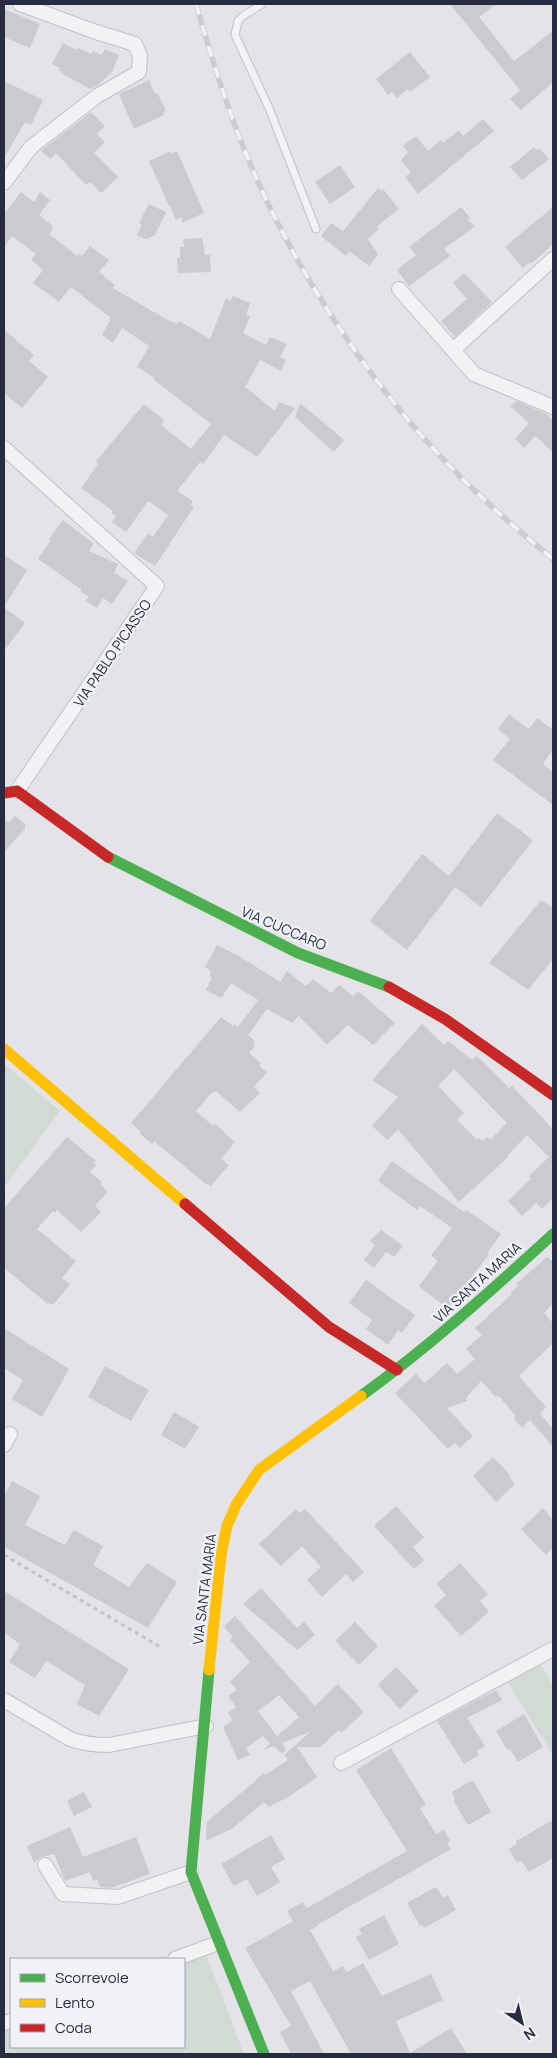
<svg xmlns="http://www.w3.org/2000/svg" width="557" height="2058" viewBox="0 0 557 2058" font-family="Manrope,sans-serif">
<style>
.green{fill:#d1dbd3}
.building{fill:#cacbd0;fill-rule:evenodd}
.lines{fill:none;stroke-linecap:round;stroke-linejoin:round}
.lane-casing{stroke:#c0c0c6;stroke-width:9}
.street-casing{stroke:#c0c0c6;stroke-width:16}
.path{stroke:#c1c2c8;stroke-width:3;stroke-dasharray:4 4;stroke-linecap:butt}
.lane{stroke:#f2f2f5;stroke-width:7}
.street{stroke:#f2f2f5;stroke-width:14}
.fast{stroke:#4caf50;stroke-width:11}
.slow{stroke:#ffc107;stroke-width:11}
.jam{stroke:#c62828;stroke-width:11}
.rail-casing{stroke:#cbccd0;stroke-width:5.5}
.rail{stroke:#f0f2f8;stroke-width:4;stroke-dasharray:11;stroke-linecap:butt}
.labels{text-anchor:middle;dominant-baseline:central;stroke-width:4.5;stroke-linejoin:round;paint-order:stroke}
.street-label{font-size:14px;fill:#282c43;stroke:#f0f2f8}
</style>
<rect width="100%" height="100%" fill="#e3e3e8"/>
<g class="green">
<polygon points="4,1064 60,1111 4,1187"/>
<polygon points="539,1661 553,1686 553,1755 505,1678"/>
<polygon points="206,1954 244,2054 4,2054 4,2028 11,2026 11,2047 184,2047 184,1962"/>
</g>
<g class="building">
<polygon points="450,4 496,4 479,17 514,61 553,31 553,82 521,110 510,99 520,90"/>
<polygon points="4,9 40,24 30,48 4,37"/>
<polygon points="63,43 76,50 78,48 91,54 93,51 102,55 105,49 119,55 112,72 97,86 90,89 65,75 59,70 60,68 52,64"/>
<polygon points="410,52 430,77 410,92 408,89 397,98 392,91 388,95 376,79"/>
<polygon points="149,80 155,94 157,92 166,111 163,112 164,115 134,129 119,94"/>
<polygon points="4,81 43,100 31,125 25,122 4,158"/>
<polygon points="91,112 105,126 97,134 105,142 94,153 118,177 101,193 90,182 86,185 56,153 50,159 42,152 42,150"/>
<polygon points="483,119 494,131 418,194 405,177 411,172 401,160 408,152 403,146 416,136 428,151 441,140 443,143 459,130 463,136"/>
<polygon points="534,147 536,150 540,149 549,159 522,180 510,167"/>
<polygon points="171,151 172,154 177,151 204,213 182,223 182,217 176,220 169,204 169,206 149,161"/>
<polygon points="340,165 355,187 330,204 315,182"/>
<polygon points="378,188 381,191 383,189 399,209 377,226 378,230 368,239 378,255 369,266 349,251 346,256 321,236 331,223 343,231"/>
<polygon points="21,192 34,202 40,192 50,200 39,215 54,227 49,234 77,256 79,253 82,256 90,246 109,260 99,272 115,285 113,288 166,319 177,324 179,321 210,339 226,298 230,301 233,296 250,303 246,315 250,316 243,333 266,345 270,337 287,344 280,357 286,360 281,371 260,360 245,387 275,411 279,402 295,408 257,457 224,435 203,464 201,461 177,491 193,501 191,505 194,507 155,566 134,553 148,533 153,537 168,515 148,501 126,532 112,522 116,516 111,513 113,511 81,488 98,464 96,461 144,404 164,420 161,425 191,449 211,424 153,379 155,378 137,367 149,346 122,328 113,343 102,335 111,318 71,287 59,302 33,283 43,270 31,260 36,254 12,236 4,247 4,214"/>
<polygon points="149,204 166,212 155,235 146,239 137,235 142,225 139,223"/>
<polygon points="461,207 470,218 467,220 475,226 444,249 450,256 409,286 397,270 416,255 409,247"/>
<polygon points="553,207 553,244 532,263 529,263 523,268 505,247"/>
<polygon points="202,238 205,255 210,255 211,272 178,273 177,258 180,258 180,247 184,247 183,239"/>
<polygon points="464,273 492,302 455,337 441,321 467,299 453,283"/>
<polygon points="4,330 34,355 29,361 48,377 22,408 4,393"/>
<polygon points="517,401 546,414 553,420 553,452 535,436 524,448 515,439 529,423 510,406"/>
<polygon points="300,403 344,440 334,452 295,417"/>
<polygon points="63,520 94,544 89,551 118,564 114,573 128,581 112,604 103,598 97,608 86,601 89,596 81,592 82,590 38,559 51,540 49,539"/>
<polygon points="4,555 27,570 4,607"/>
<polygon points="4,607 25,623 4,651"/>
<polygon points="509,714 529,729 537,718 553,730 553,749 543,764 553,772 553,805 493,760 510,739 498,729"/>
<polygon points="497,813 533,840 481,907 455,887 407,950 370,921 422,854 449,876"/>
<polygon points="15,816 25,824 25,829 4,852 4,820 9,822"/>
<polygon points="541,900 553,908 553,959 528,990 489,963"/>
<polygon points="217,945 239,956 280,982 287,971 305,986 313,979 331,993 339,985 353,996 358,991 395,1023 373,1045 348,1025 327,1045 299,1016 292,1023 267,1009 248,1035 255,1041 253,1044 255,1046 249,1053 261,1063 259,1066 267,1072 254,1087 260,1093 240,1112 216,1091 213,1093 212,1092 196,1111 213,1126 215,1124 235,1142 221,1159 229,1165 211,1186 208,1184 207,1185 154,1141 152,1144 140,1134 141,1132 131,1123 221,1017 233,1026 235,1024 238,1027 258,1000 231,983 221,998 206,990 212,978 209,976 211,971 205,967"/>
<path d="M422,1024L444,1045L448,1041L472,1060L476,1056L479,1058L509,1088L512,1086L553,1129V1198L542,1209L536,1203L522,1216L508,1201L531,1179L529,1176L549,1157L527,1135L507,1156L508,1157L459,1202L398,1129L388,1140L372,1126L398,1097L372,1080ZM454,1069L507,1123L490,1140L487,1137L483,1141L479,1138L477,1140L457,1120L464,1113L438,1086Z"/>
<polygon points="67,1137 96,1161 94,1163 96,1165 90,1172 102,1182 100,1185 108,1191 95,1206 101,1212 81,1232 57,1210 55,1213 53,1211 37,1229 76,1261 62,1278 70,1284 53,1305 49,1303 48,1304 4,1268 4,1208"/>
<polygon points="392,1161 464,1212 466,1210 501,1234 488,1252 489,1254 448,1309 419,1286 438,1261 431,1255 452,1228 420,1206 417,1210 378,1181"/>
<polygon points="381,1230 403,1246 394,1257 386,1252 374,1268 364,1260 375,1245 370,1241"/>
<polygon points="547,1257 553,1262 553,1303 544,1313 553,1323 553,1343 519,1376 546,1407 540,1413 553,1430 553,1447 530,1420 522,1428 514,1419 516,1416 498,1395 496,1397 481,1381 466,1398 467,1401 447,1408 473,1436 460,1448 455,1443 448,1449 395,1393 416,1374 425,1383 447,1363 457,1374 475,1359 466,1349 482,1335 475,1328 512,1294 510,1293 519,1286 516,1284"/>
<polygon points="366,1280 415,1315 402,1333 398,1330 388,1345 366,1329 372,1320 349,1303"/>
<polygon points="4,1328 69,1369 42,1417 12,1399 23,1380 4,1368"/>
<polygon points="105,1366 149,1390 131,1421 88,1397"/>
<polygon points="174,1412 199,1427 185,1449 161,1435"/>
<polygon points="493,1457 511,1476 509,1477 515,1484 496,1502 473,1476"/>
<polygon points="12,1481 40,1496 25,1525 65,1545 74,1530 103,1546 93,1565 129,1587 147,1563 177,1582 148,1628 4,1547 4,1496"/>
<polygon points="396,1506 424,1537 413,1547 424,1560 414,1569 374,1526"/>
<polygon points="543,1508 553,1520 553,1548 546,1555 521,1529"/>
<polygon points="296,1509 300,1513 305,1509 364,1572 353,1582 346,1574 322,1597 307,1580 321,1567 302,1546 281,1566 259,1544"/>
<polygon points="460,1563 488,1594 480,1601 489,1612 461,1636 434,1606 446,1595 436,1584"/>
<polygon points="261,1588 297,1628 304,1622 315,1635 297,1650 243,1604"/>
<polygon points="4,1591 129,1669 99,1716 77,1704 85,1685 46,1661 35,1678 9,1662 20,1644 4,1633"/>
<path d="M235,1616L315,1706L338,1684L364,1712L341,1733L339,1730L320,1747H297L317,1777L288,1797L269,1807L264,1802L233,1828L206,1841L207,1822L264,1773L265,1775L288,1760L284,1755L310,1732L282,1743L286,1749L282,1754L274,1746L263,1750L270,1743L263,1736L246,1748L250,1755L238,1760L223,1727L233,1720L228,1713L236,1707L228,1696L237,1690L230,1682L250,1662L230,1640L233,1637L225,1628V1625ZM279,1695L299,1717L277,1736L258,1711Z"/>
<polygon points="355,1622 378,1646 359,1665 335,1641"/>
<polygon points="396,1667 419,1691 400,1709 378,1685"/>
<polygon points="496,1690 502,1700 467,1718 485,1746 477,1751 479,1755 464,1764 437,1721"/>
<polygon points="524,1714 543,1747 518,1762 510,1749 507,1750 496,1731"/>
<polygon points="391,1748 426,1805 420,1808 436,1834 444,1830 450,1841 447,1843 451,1849 317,1925 318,1926 310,1930 333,1971 343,1966 347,1972 363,1963 382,1996 431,1974 443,2000 396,2021 410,2053 451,2028 467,2054 351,2054 310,1981 291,1991 324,2054 291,2054 280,2032 291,2026 245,1948 293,1921 287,1911 303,1902 307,1908 407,1851 356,1770"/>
<polygon points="473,1780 491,1812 468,1825 453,1800 455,1799 452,1792"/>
<polygon points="84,1792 92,1807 74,1816 67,1801"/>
<polygon points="553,1820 553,1858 529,1872 522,1861 516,1862 509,1849 517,1844 516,1841"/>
<polygon points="70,1827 83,1857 136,1837 150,1874 111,1888 100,1887 97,1879 93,1881 90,1872 65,1881 54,1854 41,1857 34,1863 27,1846"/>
<polygon points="271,1835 285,1859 271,1867 280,1882 257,1896 247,1879 234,1886 221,1864"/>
<polygon points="436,1887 443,1898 448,1895 456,1910 424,1928 423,1925 420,1926 407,1903"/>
<polygon points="384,1915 399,1944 369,1960 356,1937 362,1934 359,1929"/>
</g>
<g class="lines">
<g class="lane-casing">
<polyline id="lane" points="262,4 243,16 238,21 235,35 269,108 316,229"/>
</g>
<g class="street-casing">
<g id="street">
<polyline points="4,183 31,147 97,96 139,72 140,56 135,44 96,32 20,4"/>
<polyline points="399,289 474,374 553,407"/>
<polyline points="453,350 553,259"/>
<polyline points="4,448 157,586 17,791"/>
<polyline points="4,1445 10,1434"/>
<path d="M4,1700L70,1739C83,1744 95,1745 109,1745L206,1726"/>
<polyline points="341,1763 553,1649"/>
<polyline points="45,1865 63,1894 118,1897 191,1872"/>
<polyline points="175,1959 218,1943"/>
<polyline points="4,2023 11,2021"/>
</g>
</g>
<polyline class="path" points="4,1555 162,1648"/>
<use href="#lane" class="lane"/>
<use href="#street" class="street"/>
<g class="fast">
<polyline points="108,857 298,953 389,987"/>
<path d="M361,1396C430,1346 491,1291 553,1234"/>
<polyline points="209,1670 191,1872 264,2054"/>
</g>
<g class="slow">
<polyline points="4,1049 185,1204"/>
<polyline points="209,1670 221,1555 227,1526 236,1505 259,1470 361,1396"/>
</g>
<g class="jam">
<polyline points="4,793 17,791 108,857"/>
<polyline points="389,987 445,1019 553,1095"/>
<polyline points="185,1204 329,1327 397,1370"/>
</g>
<g class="rail-casing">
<path id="rail" d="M196,4C212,59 229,115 252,168C294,268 369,382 444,460C478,496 515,528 553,559"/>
</g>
<use href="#rail" class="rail"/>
</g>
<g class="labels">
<g class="street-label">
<text transform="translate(112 653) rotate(-56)">VIA PABLO PICASSO</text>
<text transform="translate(284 928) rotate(23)">VIA CUCCARO</text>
<text transform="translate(477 1282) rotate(-42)">VIA SANTA MARIA</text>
<text transform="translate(204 1589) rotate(-83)">VIA SANTA MARIA</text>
</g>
</g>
<rect width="557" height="2058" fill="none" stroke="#282c43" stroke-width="10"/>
<rect x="10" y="1958" width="175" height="90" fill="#f0f2f8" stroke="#a0a3b0"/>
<rect x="20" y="1974" width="25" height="8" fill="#4caf50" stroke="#a0a3b0"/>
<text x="55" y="1983" font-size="15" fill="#282c43">Scorrevole</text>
<rect x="20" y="1999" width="25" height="8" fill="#ffc107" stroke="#a0a3b0"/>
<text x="55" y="2008" font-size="15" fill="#282c43">Lento</text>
<rect x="20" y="2024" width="25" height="8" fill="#c62828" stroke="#a0a3b0"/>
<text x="55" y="2033" font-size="15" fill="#282c43">Coda</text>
<g transform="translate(522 2023) rotate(145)" stroke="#f0f2f8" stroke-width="4" paint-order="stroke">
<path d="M0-4L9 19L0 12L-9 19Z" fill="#282c43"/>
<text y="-8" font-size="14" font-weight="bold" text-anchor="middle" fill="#282c43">N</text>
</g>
</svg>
